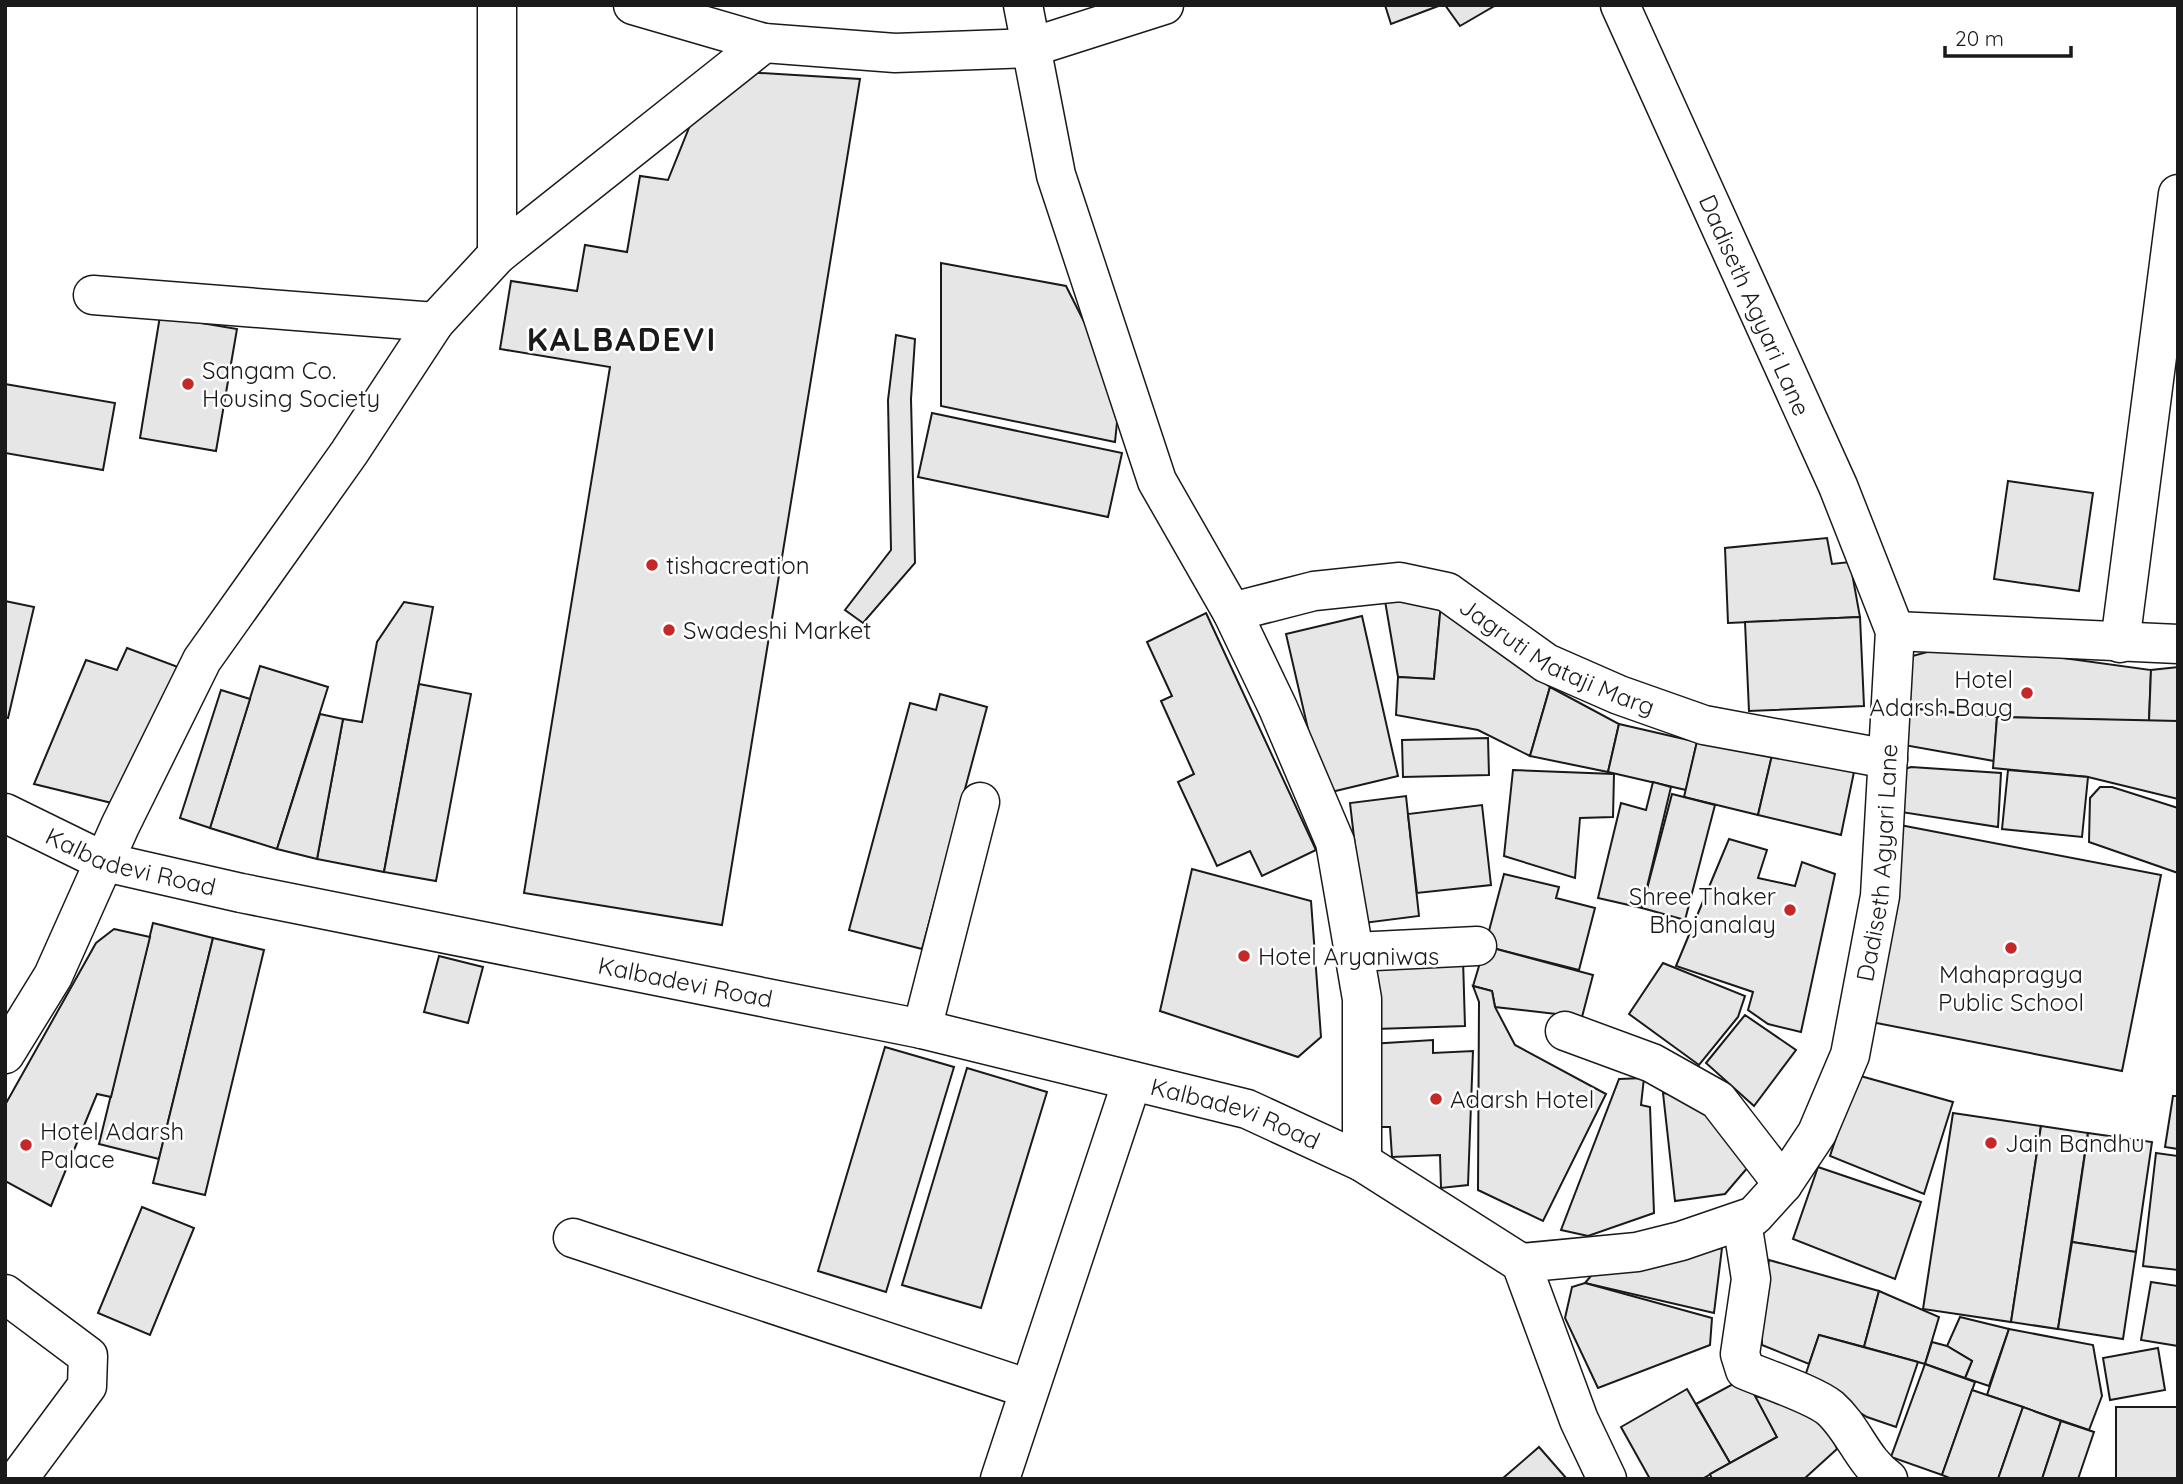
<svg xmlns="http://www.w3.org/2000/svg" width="2183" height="1484" viewBox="0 0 2183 1484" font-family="Quicksand,sans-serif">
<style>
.building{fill:#e6e6e6;stroke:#1a1a1a;stroke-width:2}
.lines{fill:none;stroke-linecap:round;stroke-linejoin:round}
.street-casing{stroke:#1a1a1a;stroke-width:41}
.secondary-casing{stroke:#1a1a1a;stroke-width:41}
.street{stroke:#fff;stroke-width:38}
.secondary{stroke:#fff;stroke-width:38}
.poi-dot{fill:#c62828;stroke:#fff;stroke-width:2.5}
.labels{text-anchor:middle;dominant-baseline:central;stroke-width:5;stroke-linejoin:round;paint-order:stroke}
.street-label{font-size:24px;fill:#1a1a1a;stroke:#fff}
.poi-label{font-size:24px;fill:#1a1a1a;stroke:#fff;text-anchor:start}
.district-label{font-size:32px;font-weight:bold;letter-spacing:2px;fill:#1a1a1a;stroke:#fff}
</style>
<rect width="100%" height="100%" fill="#fff"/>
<g class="building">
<polygon points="1385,5 1441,5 1391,24"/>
<polygon points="1445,5 1496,5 1460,26"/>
<polygon points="744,72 860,79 722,925 524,893 610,367 500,349 511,281 577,291 585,245 627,252 640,176 668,180 699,103"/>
<polygon points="941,263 1066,286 1120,393 1115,442 941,406"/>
<polygon points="160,316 237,329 216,451 140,438"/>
<polygon points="896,335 915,339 911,399 915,563 863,623 845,610 891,550 888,400"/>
<polygon points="5,384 115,403 103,470 5,453"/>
<polygon points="932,413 1122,453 1108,517 918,477"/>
<polygon points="2008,481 2093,493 2079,591 1994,579"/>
<polygon points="1827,538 1832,564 1850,562 1860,617 1728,623 1725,548"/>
<polygon points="1384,595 1441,603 1434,679 1398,677"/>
<polygon points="5,601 34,607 8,718 5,717"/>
<polygon points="404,602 433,607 384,872 317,859 343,719 362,722 377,642"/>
<polygon points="1441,603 1550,687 1530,756 1478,730 1396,715 1398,677 1434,679"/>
<polygon points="1206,613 1316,850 1262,876 1250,851 1217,866 1178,782 1194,774 1161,701 1172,696 1147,642"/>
<polygon points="1362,616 1398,776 1323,794 1286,634"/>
<polygon points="1860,617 1864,706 1749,711 1745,622"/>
<polygon points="127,648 178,667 116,804 34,784 86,660 117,670"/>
<polygon points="1998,649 2151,670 2149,721 1997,717 1907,708 1905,658 1931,651"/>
<polygon points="260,666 328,687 277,849 210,828"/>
<polygon points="2178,667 2178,721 2149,721 2151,670"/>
<polygon points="419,684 471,694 436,881 384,872"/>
<polygon points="1550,687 1619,724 1608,772 1530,756"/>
<polygon points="221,690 250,699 210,828 180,818"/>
<polygon points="940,694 987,707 922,949 849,930 910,703 936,710"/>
<polygon points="1907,708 1997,717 1994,761 1904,745"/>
<polygon points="320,714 343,719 317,859 277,849"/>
<polygon points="1997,717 2178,721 2178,799 2088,777 1993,768"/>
<polygon points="1619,724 1697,742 1686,790 1608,772"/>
<polygon points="1699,733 1773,751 1758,815 1684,797"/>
<polygon points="1488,738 1489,775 1403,777 1402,740"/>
<polygon points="1773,751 1855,767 1841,835 1758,815"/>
<polygon points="1911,767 2001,773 1998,827 1901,812 1898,771"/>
<polygon points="1513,770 1614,774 1613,817 1580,818 1575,878 1504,856"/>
<polygon points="2008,770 2088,777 2082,837 2002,829"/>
<polygon points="1653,782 1671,787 1642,908 1598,898 1621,803 1646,810"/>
<polygon points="2100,787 2112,787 2178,808 2178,873 2089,842 2090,798"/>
<polygon points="1672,794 1715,805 1685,920 1642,908"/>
<polygon points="1406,796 1419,916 1364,923 1350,803"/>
<polygon points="1482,805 1491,885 1417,893 1408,814"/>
<polygon points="1900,825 2161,875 2122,1071 1861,1020"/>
<polygon points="1729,839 1767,850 1758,878 1795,886 1802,862 1835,874 1801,1032 1768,1024 1748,1010 1753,992 1676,966"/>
<polygon points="1192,869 1311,901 1321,1037 1298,1057 1160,1011"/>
<polygon points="1504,874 1559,887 1556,898 1595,908 1579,970 1485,946"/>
<polygon points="153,923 213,938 159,1159 99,1144"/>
<polygon points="114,929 150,937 111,1097 97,1094 51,1206 5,1181 5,1105 96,943"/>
<polygon points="213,938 264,950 205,1195 153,1183"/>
<polygon points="1485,946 1593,975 1582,1017 1495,1007 1492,991 1473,986"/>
<polygon points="439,956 483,967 468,1023 424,1012"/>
<polygon points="1463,959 1465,1026 1376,1029 1375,961"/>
<polygon points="1663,963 1745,996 1738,1017 1699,1065 1629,1014"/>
<polygon points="1473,986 1492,991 1495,1007 1515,1045 1606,1094 1543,1221 1478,1190 1479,1002"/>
<polygon points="1745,1015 1796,1050 1754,1106 1706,1063"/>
<polygon points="1433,1040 1433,1053 1473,1051 1468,1185 1441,1188 1440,1155 1392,1157 1390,1127 1371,1127 1370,1044"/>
<polygon points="885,1047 954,1067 886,1292 818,1271"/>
<polygon points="967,1068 1047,1092 981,1308 902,1285"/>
<polygon points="1857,1075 1953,1102 1924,1194 1830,1156"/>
<polygon points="1644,1078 1641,1105 1650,1107 1654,1213 1588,1236 1561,1230 1619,1079"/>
<polygon points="1663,1093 1691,1097 1749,1166 1725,1194 1675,1201"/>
<polygon points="2173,1096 2178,1096 2178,1149 2165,1147"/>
<polygon points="1953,1113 2041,1126 2011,1322 1923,1309"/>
<polygon points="2041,1126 2088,1133 2058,1329 2011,1322"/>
<polygon points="2088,1133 2152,1142 2136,1252 2072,1242"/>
<polygon points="2156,1153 2178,1156 2178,1270 2143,1266"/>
<polygon points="1818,1167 1921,1202 1895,1279 1793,1239"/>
<polygon points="142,1207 194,1228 150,1335 98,1313"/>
<polygon points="2072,1242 2136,1252 2123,1339 2058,1329"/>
<polygon points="1722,1248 1714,1313 1585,1283 1596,1270"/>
<polygon points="1769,1260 1879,1291 1864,1347 1819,1335 1809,1364 1762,1345 1761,1310"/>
<polygon points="2151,1282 2178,1286 2178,1346 2141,1340"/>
<polygon points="1585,1283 1712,1318 1710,1345 1598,1388 1565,1318 1572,1287"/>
<polygon points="1879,1291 1939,1317 1925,1364 1864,1347"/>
<polygon points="1960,1317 2009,1329 1989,1386 1965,1378 1972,1361 1947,1346"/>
<polygon points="2009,1329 2093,1345 2102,1396 2089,1430 1987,1395"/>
<polygon points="1819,1335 1918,1362 1896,1427 1867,1417 1804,1379"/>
<polygon points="1932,1342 1947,1346 1972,1361 1965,1378 1925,1364"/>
<polygon points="2158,1348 2165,1390 2110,1400 2103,1358"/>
<polygon points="1925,1364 1975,1382 1942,1475 1891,1457"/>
<polygon points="1746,1377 1777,1437 1730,1463 1696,1404"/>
<polygon points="1687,1389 1730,1463 1702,1479 1650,1479 1621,1427"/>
<polygon points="1972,1390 2023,1407 1998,1479 1952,1479 1942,1475"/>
<polygon points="1755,1396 1823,1412 1837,1449 1804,1479 1712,1479 1710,1474 1777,1437"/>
<polygon points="2023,1407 2061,1421 2042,1479 1998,1479"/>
<rect x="2116" y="1407" width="62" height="72"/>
<polygon points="2061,1421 2094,1432 2078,1479 2042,1479"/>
<polygon points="1539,1447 1567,1479 1502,1479"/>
</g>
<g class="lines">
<g class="street-casing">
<g id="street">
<polyline points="497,5 497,255"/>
<polyline points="633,5 764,43 895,53 1029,48 1164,5"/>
<polyline points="1023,5 1056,175 1157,481 1232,612 1278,708 1335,842 1362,999 1362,1162"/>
<polyline points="93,295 435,322"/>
<path id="s1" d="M1232,612L1314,591L1400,582L1447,592L1546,663L1619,695L1704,725L1888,759"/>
<polyline points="1895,631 2178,644"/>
<polyline points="2120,643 2178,194"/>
<polyline points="1354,952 1477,946"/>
<polyline points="922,1029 980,802"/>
<polyline points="1565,1031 1652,1063 1718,1100 1783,1184"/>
<polyline points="5,1054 53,976 120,826 202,660 349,453 435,322 497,255 764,43"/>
<path d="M1742,1222L1751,1279L1740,1354L1745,1370C1766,1379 1814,1395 1830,1408C1854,1429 1862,1461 1888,1479"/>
<polyline points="573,1238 1029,1389"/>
<path id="s2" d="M1521,1263L1637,1252L1681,1241L1754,1216L1783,1184L1817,1133L1850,1055L1880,896L1895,631L1838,486L1620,5"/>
<polyline points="5,1294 88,1356 87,1386 18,1479"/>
<polyline points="1000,1479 1132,1081"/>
</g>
</g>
<g class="secondary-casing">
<g id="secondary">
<path id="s3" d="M5,813L105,862L241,893L922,1029L1247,1109L1362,1162L1521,1263L1579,1420L1607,1479"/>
</g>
</g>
<use href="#street" class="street"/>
<use href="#secondary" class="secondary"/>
</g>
<g class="poi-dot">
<circle cx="188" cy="384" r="7"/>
<circle cx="652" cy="565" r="7"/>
<circle cx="669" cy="630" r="7"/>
<circle cx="2027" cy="693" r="7"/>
<circle cx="1790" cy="910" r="7"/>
<circle cx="2011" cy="948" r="7"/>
<circle cx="1244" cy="956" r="7"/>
<circle cx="1436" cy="1099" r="7"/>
<circle cx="1991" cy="1143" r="7"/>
<circle cx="26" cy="1145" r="7"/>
</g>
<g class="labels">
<g class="street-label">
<text transform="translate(1755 305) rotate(66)">Dadiseth Agyari Lane</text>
<text stroke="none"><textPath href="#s1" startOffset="348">Jagruti Mataji Marg</textPath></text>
<text stroke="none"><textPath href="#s3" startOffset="136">Kalbadevi Road</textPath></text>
<text stroke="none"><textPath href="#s2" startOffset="623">Dadiseth Agyari Lane</textPath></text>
<text stroke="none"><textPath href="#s3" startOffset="704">Kalbadevi Road</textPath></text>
<text stroke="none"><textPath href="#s3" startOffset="1270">Kalbadevi Road</textPath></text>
</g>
<g class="poi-label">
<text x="202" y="370">Sangam Co.<tspan x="202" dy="28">Housing Society</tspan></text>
<text x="666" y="565">tishacreation</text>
<text x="683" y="630">Swadeshi Market</text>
<text x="2013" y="679" text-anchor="end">Hotel<tspan x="2013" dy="28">Adarsh Baug</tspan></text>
<text x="1776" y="896" text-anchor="end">Shree Thaker<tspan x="1776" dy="28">Bhojanalay</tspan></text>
<text x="1258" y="956">Hotel Aryaniwas</text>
<text x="2011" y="974" text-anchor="middle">Mahapragya<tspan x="2011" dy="28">Public School</tspan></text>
<text x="1450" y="1099">Adarsh Hotel</text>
<text x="40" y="1131">Hotel Adarsh<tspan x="40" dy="28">Palace</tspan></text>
<text x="2005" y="1143">Jain Bandhu</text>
</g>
<g class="district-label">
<text x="622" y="339">KALBADEVI</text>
</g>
</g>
<rect width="2183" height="1484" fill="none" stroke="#1a1a1a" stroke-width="14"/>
<path d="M1945 46v10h126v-10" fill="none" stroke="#1a1a1a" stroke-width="3.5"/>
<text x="1955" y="46" font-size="21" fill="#1a1a1a" stroke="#ffffff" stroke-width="5" paint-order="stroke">20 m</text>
</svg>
